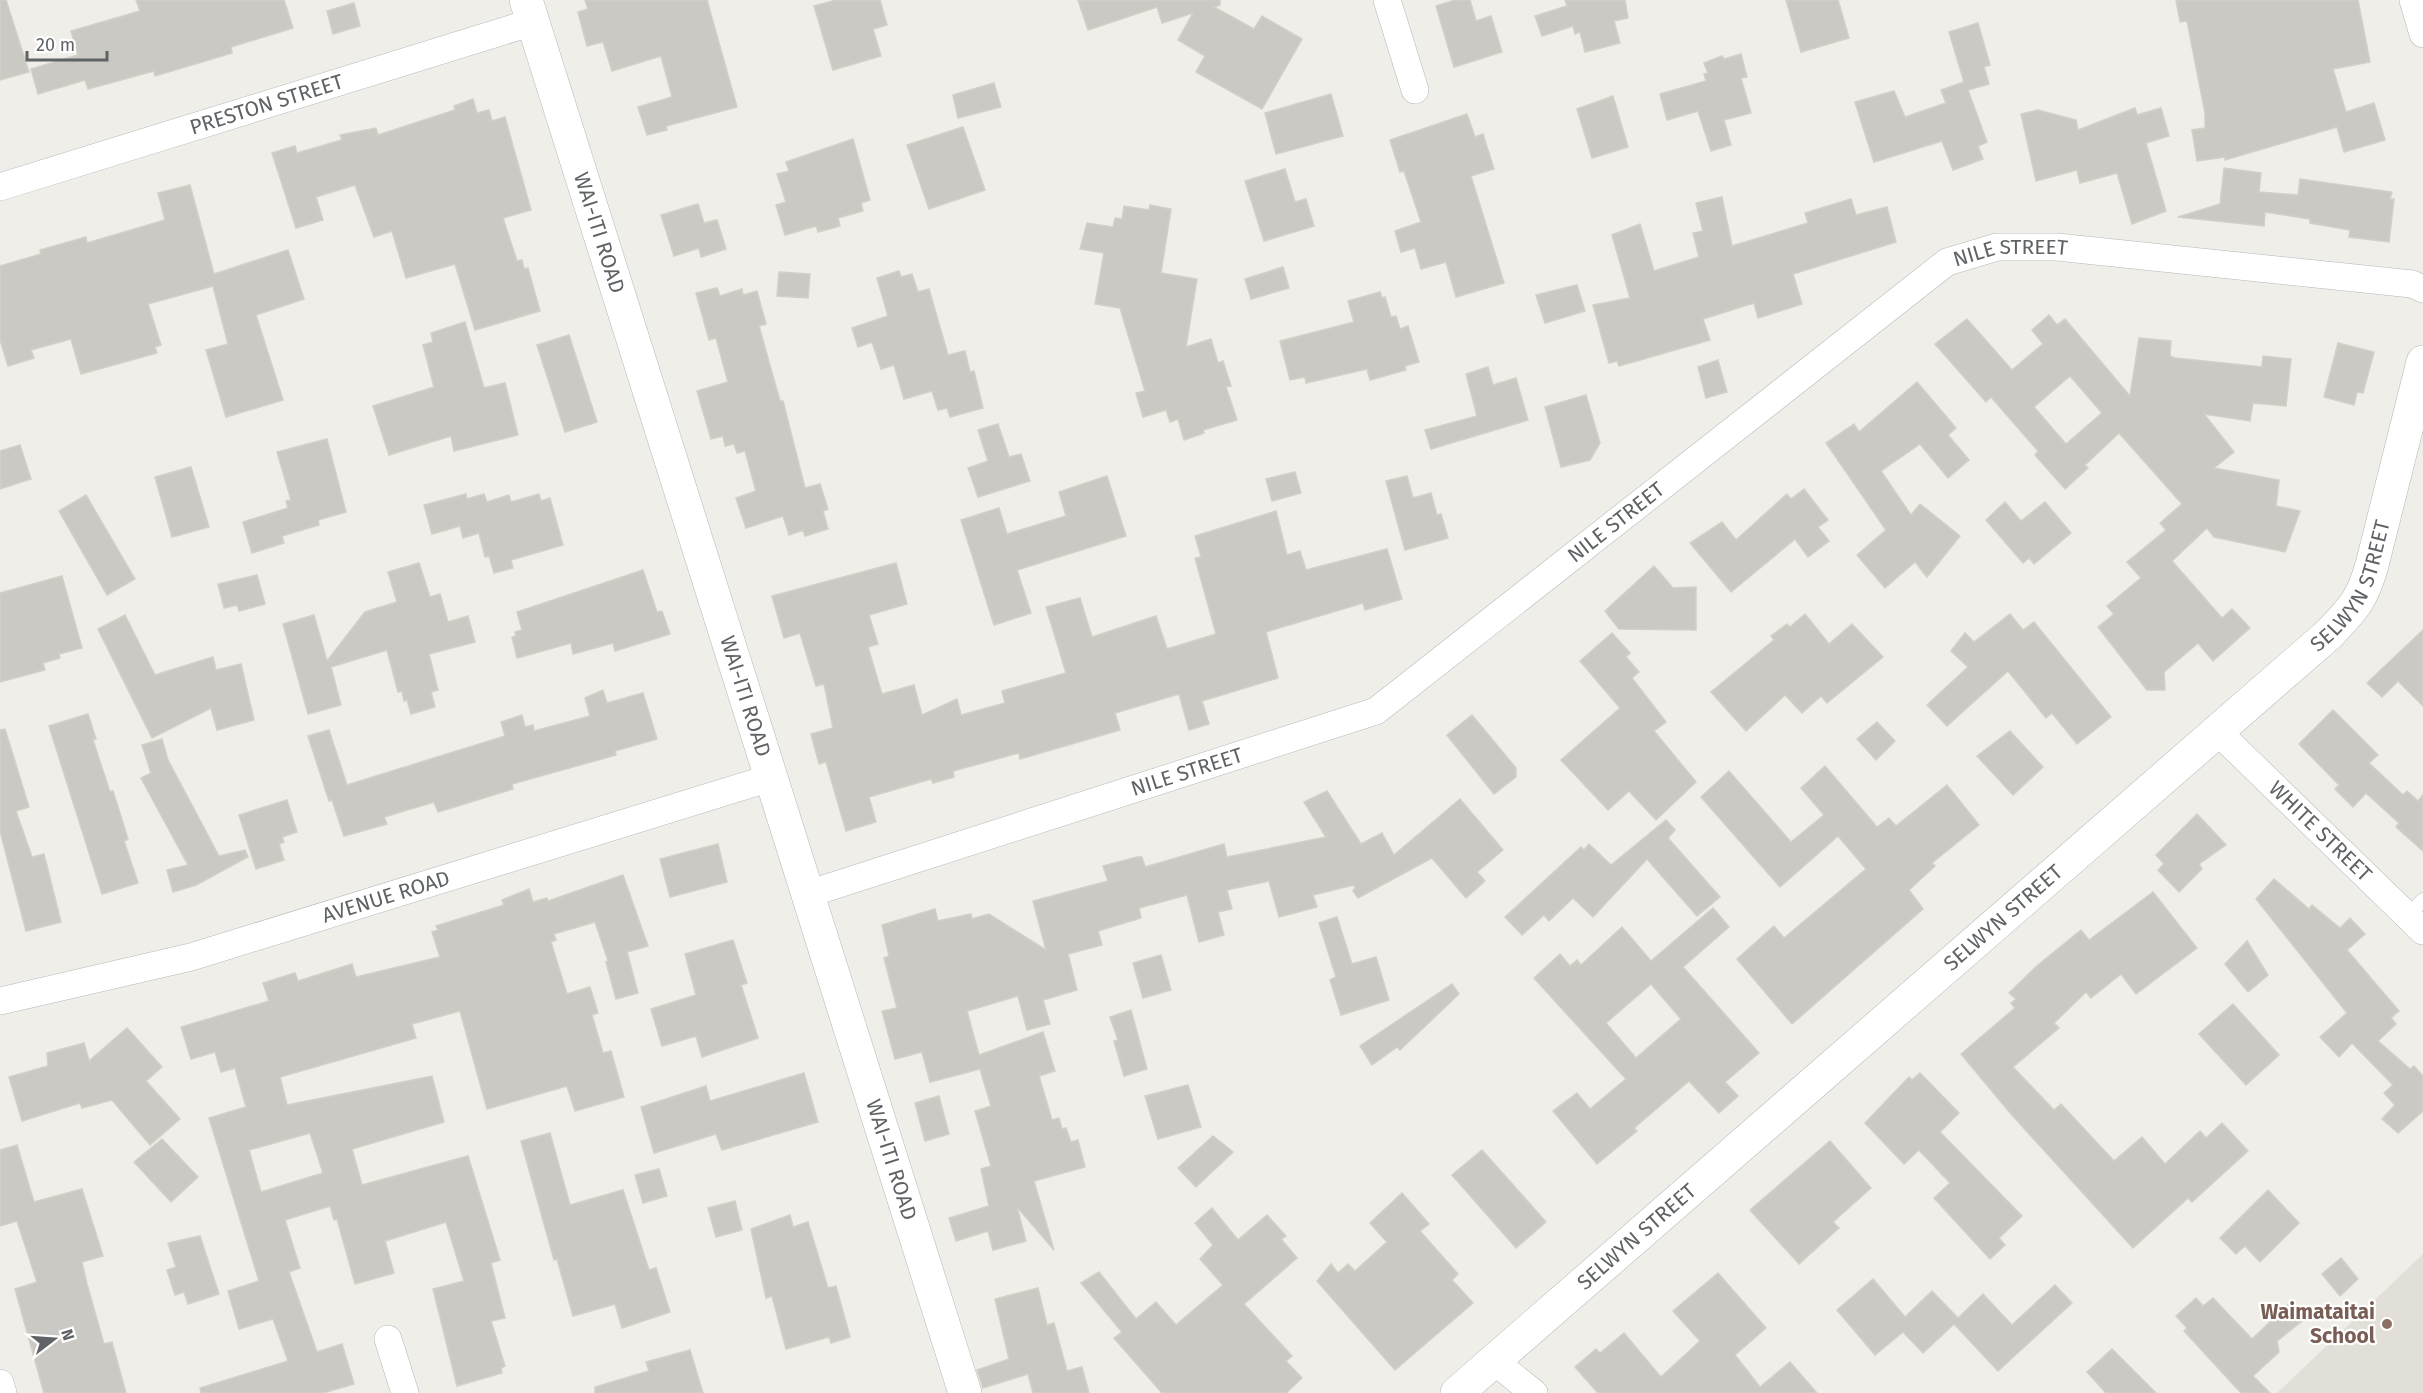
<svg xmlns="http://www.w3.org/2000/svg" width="2423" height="1393" viewBox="0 0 2423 1393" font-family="'Fira Sans',sans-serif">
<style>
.education{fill:#e2dfd9}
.building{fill:#cbc9c4;stroke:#d4cfc7;stroke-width:1.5;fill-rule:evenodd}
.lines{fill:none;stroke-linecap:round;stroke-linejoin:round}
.service-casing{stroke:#b5b8bb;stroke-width:15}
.minor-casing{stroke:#b5b8bb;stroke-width:28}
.tertiary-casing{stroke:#b5b8bb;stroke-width:34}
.secondary-casing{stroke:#b4b7ba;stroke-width:34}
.service{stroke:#fff;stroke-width:14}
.minor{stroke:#fff;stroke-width:27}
.tertiary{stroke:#fff;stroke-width:33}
.secondary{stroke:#fff;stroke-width:33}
.education-dot{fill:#8d6e63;stroke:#fff;stroke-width:2}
.labels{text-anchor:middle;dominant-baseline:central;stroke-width:4.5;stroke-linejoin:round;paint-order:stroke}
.street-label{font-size:21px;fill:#5f6366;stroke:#fff}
.education-label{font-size:21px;font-weight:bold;fill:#785e54;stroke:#fff;text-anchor:end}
</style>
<rect width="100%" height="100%" fill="#efeee8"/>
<polygon class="education" points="2423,1254 2423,1393 2277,1393"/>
<g class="building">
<polygon points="0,0 6,0 29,72 0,80"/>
<polygon points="136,0 284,0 293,28 231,47 232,53 155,76 154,71 88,89 85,80 38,94 31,69 78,55 71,31 140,11"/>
<polygon points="585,0 707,0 737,107 666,126 667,130 647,135 638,107 672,97 661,56 612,71 603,42 587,46 578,12 588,9"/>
<polygon points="836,0 880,0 887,25 873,29 881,56 833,70 814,6"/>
<polygon points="1078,0 1220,0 1220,5 1214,7 1254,29 1262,16 1302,39 1262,109 1196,72 1205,56 1178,40 1193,13 1162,23 1157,7 1088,30"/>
<polygon points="1455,0 1470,0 1476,21 1491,16 1502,52 1454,67 1436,6"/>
<polygon points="1565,0 1625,0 1628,18 1614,21 1620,43 1585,52 1580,32 1575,34 1573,26 1542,36 1535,16 1567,6"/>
<polygon points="1786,0 1838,0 1849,38 1801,52"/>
<polygon points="2176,0 2358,0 2370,62 2333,69 2346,112 2374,103 2385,140 2344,152 2337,127 2225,160 2225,157 2197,161 2192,130 2205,128 2205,113 2187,21 2180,22"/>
<polygon points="354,3 360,26 333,34 327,11"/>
<polygon points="1978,23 1990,65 1984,67 1989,84 1968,90 1987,142 1978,146 1983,159 1953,170 1942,141 1874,162 1855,102 1894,91 1905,117 1946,103 1941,90 1964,82 1949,32"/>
<polygon points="1741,54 1747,77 1741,78 1751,113 1724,120 1731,145 1711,151 1698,111 1667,120 1660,94 1706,81 1704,74 1708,73 1704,63 1722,56 1724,59"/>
<polygon points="994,83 1001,107 958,118 953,95"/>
<polygon points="1331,94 1343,136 1276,154 1265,113"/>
<polygon points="1613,96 1628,147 1592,158 1577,109"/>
<polygon points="473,99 477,113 489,110 492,121 505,117 531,210 503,218 517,261 522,260 524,269 528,268 540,311 475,330 455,264 406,278 392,231 374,237 355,185 316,197 323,220 296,228 272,153 295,146 297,153 342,140 340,135 376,128 378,135 455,110 454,106"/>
<polygon points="2135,108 2137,115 2161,108 2169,136 2146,143 2166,211 2132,224 2117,173 2080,183 2077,170 2036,181 2021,114 2038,110 2076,120 2078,130"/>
<polygon points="1467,114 1475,137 1483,134 1494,169 1471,176 1504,283 1456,297 1446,262 1421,269 1415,248 1401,252 1395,231 1421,222 1404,171 1400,172 1390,140"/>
<polygon points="963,127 985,190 929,209 907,145"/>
<polygon points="853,139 870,200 861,203 863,211 838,218 840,226 818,232 816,226 785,235 776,205 786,202 777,174 789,171 786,162"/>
<polygon points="2224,168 2261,173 2259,192 2298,195 2300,179 2392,192 2390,199 2394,199 2389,242 2349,237 2350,230 2310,223 2310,219 2265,212 2264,226 2178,217 2220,204"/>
<polygon points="1285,169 1295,202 1306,199 1314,226 1264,241 1245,181"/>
<polygon points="190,185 214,274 288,250 304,299 256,315 283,400 226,417 206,350 228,344 213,286 148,304 161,345 155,347 157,353 81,374 71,339 31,350 34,358 8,366 0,340 0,266 41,254 40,250 86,237 87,243 165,220 158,193"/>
<polygon points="1722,197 1732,246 1808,223 1805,213 1851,199 1856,215 1887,207 1896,242 1793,274 1802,304 1758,318 1754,303 1703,319 1710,340 1619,366 1617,361 1609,363 1593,305 1630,298 1612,235 1640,224 1654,271 1699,257 1693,233 1703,231 1696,203"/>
<polygon points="698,204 704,223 717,220 726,249 701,257 699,248 674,256 661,215"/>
<polygon points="1150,205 1171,209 1161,273 1197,279 1186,347 1211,339 1218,363 1223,361 1231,386 1226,387 1237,420 1203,430 1204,433 1184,440 1178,419 1170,422 1166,410 1143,417 1136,393 1145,391 1120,308 1095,304 1104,253 1080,249 1087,223 1113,227 1115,218 1122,219 1124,206 1149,210"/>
<polygon points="1283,267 1289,288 1251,299 1245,279"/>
<polygon points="899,271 901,277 912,274 918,292 929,289 948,355 965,351 970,372 974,371 983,408 950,417 947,408 938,410 932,391 904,399 894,365 881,369 872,342 858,347 852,328 888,316 877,278"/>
<polygon points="779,272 810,274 808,298 777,296"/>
<polygon points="1577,285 1585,311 1545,323 1536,295"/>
<polygon points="717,288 720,296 742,289 743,295 757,291 766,324 759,326 780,401 783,401 805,488 820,484 828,509 823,511 828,529 805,536 803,530 789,535 783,516 746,528 736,498 756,491 745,451 737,453 734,444 725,446 723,436 711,439 697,391 728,382 716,338 709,340 696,293"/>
<polygon points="1380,292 1382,298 1385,297 1391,317 1396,316 1400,329 1408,326 1419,362 1405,366 1406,370 1370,380 1367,369 1306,383 1305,377 1290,380 1280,341 1354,322 1348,301"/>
<path d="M2049,315L2057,325L2065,319L2130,396L2139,338L2171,341L2170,356L2175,358L2262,367L2263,356L2291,359L2286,406L2253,403L2250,421L2204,414L2234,452L2214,468L2279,480L2276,506L2300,511L2285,552L2214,537L2207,528L2172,561L2222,618L2232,609L2250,628L2213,661L2198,643L2164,672L2165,690H2147L2098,627L2114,614L2107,606L2141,578L2127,562L2166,530L2160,523L2182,504L2119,433L2085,465L2088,468L2065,489L2035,455L2038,451L1991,397L1986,402L1935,344L1967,319L2012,370L2043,344L2032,330ZM2070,376L2102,413L2066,444L2034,407Z"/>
<polygon points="465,322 484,388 505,383 518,435 454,451 451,436 389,455 373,406 434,387 423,345 433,342 431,333"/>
<polygon points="569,335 597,422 565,432 537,345"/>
<polygon points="2338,343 2374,352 2363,393 2357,392 2354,405 2324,397"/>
<polygon points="1718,360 1727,392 1706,398 1698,367"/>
<polygon points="1488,367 1493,385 1516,378 1528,420 1431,449 1425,430 1477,416 1466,374"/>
<polygon points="1917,382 1956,428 1948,435 1969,460 1948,478 1920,444 1881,471 1911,515 1920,504 1960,536 1927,577 1915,562 1885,588 1857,555 1886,530 1826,443 1854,424 1859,432"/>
<polygon points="1586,395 1600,443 1590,460 1561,467 1545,407"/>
<polygon points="998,424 1009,457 1021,454 1030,481 978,497 968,468 988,461 978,430"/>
<polygon points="327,439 346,512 318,520 319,525 282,536 284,543 252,553 243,522 288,508 286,501 291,500 277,452"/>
<polygon points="20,445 31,479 0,489 0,451"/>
<polygon points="191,467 209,527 172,537 155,477"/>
<polygon points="1295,472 1301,493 1272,501 1266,479"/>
<polygon points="1107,476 1126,536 1017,570 1031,613 994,625 961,520 999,508 1007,534 1066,516 1059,492"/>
<polygon points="1407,476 1413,498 1431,493 1437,515 1441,514 1448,538 1405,550 1386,481"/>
<polygon points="1804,489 1828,520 1818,527 1829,541 1808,557 1795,539 1731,592 1690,543 1722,522 1736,540 1787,494 1791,499"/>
<polygon points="466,494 467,499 484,494 487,502 509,495 511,502 539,494 541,501 550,498 563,545 511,560 513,568 494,573 489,556 485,557 479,533 463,538 460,526 432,534 424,505"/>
<polygon points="86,495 135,579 107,595 59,511"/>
<polygon points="2005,502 2021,521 2045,502 2071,533 2034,564 2029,558 2023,563 1986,520"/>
<polygon points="1276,511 1287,555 1300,551 1306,570 1387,549 1402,599 1365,610 1363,603 1266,632 1278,678 1202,701 1209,724 1189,730 1179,694 1115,713 1120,730 1020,759 1019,753 953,771 954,777 933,783 931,779 869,797 876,822 846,831 826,762 819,764 811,734 833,728 824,684 816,686 800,633 784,638 772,596 896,563 907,604 869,615 878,644 868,647 882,694 914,685 922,715 957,699 961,715 1005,703 1002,691 1066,673 1046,607 1080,598 1092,637 1156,616 1167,649 1216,634 1195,558 1201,557 1195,536"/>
<polygon points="419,563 430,597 440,594 448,622 468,616 475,642 429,654 438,690 431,692 435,707 411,714 407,700 404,701 402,691 398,692 387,650 331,667 341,705 308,714 283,624 314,615 327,661 365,612 397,602 388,572"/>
<polygon points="1654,566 1673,588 1696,587 1696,630 1619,629 1605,611"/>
<polygon points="643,570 657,612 662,611 670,634 615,651 613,643 573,654 571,643 517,658 512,637 516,636 515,632 522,630 517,612"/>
<polygon points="257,575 265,604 239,611 237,605 224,608 218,584"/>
<polygon points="62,576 82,648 59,654 60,658 43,663 45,670 0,682 0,593"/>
<polygon points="1805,614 1829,644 1852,624 1883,657 1827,703 1821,696 1802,713 1785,695 1746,731 1711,692 1774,640 1771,636 1787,624 1790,627"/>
<polygon points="2010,614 2023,630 2034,622 2111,717 2077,744 2052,713 2046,718 2008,671 1947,726 1927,705 1968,667 1951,651 1965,633 1974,642"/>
<polygon points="125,615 155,675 213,657 216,670 241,664 254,720 217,730 211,708 152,738 98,629"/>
<polygon points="2423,630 2423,706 2398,681 2382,697 2367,683"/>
<polygon points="1612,633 1630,653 1626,657 1639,672 1632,678 1666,722 1654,731 1696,782 1656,820 1629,791 1608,810 1561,760 1620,708 1580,661"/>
<polygon points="603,690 607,703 643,693 657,739 615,751 616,755 512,784 513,789 438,812 434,802 384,817 387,824 344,836 332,800 329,801 308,736 329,730 347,785 505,736 501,722 522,715 525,727 533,725 534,731 590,716 585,698"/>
<polygon points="2333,710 2378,755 2369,763 2403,795 2407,791 2418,801 2423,795 2423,851 2396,827 2399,823 2366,793 2353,807 2335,789 2339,785 2299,744"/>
<polygon points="88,714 96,739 93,740 110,792 113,791 128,839 124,841 138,883 102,894 49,726"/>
<polygon points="1472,715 1516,768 1516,777 1494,794 1447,735"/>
<polygon points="1877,722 1895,741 1876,760 1857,739"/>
<polygon points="5,729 29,807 16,811 32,857 44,854 61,922 26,931 0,831 0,730"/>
<polygon points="2010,731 2043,767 2013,795 1977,756"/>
<polygon points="162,739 168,760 219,856 245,850 248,857 196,885 173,892 167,870 188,865 141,778 151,773 142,745"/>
<polygon points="1825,766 1877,827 1889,818 1896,826 1947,785 1979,825 1932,863 1935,866 1909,890 1923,909 1792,1024 1737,959 1774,926 1784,938 1866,869 1838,836 1780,887 1701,797 1729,771 1791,842 1824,815 1801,788"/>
<polygon points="1327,791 1361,844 1382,833 1394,855 1460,799 1503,850 1477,872 1485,881 1466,898 1432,858 1358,898 1353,891 1355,888 1354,885 1313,895 1317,907 1279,917 1269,881 1227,890 1232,909 1218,912 1224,935 1199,942 1187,895 1139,908 1141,918 1098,931 1102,945 1068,954 1077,990 1043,1000 1050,1024 1027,1030 1018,996 967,1011 979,1055 1043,1032 1055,1071 1039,1076 1052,1120 1059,1118 1062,1129 1066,1128 1071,1142 1078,1140 1085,1167 1034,1181 1054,1250 1017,1207 1026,1241 993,1250 988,1231 956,1241 949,1218 989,1206 981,1169 991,1166 975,1111 991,1106 980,1069 930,1082 922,1052 895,1059 882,1011 897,1008 884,958 889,956 882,925 935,909 938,921 971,914 972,919 989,914 1046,950 1033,901 1108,881 1103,866 1137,857 1142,857 1145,867 1224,844 1227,857 1326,837 1304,802"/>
<polygon points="287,800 297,832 282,837 284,842 279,844 284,860 256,869 239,815"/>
<polygon points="2197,814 2226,845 2199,864 2202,869 2179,892 2158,870 2164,864 2156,855"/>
<polygon points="1666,820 1675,830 1668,838 1720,897 1697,916 1647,859 1593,917 1573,898 1549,921 1544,915 1522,935 1505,917 1581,847 1584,850 1589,844 1611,865"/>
<polygon points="718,844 727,882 670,897 660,859"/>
<path d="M623,875L648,946L627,952L638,993L616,999L606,962L608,961L595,922L554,934L556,940L551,942L567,994L590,987L598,1013L592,1015L603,1053L611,1051L624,1097L575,1111L567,1086L487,1109L460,1011L412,1024L416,1038L280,1077L287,1105L432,1076L444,1122L352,1149L362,1185L468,1156L500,1260L491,1263L505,1318L491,1321L505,1366L501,1368L502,1373L457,1386L433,1289L464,1281L446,1222L385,1241L394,1273L355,1284L337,1219L334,1220L330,1206L285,1220L300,1268L289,1272L317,1352L342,1344L354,1384L323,1393H201L200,1388L288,1361L273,1319L239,1329L228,1291L259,1281L209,1118L246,1107L235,1068L221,1072L215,1052L191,1059L181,1027L269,1001L263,983L295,973L298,981L352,964L356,977L440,957L432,932L438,930L436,926L504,905L502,900L529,889L533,902L547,898L548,901ZM310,1133L323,1173L261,1192L249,1150Z"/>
<polygon points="2274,879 2309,909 2312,905 2340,928 2350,918 2365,934 2347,950 2399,1011 2391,1018 2396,1024 2378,1041 2410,1069 2414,1066 2423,1076 2423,1111 2398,1133 2382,1119 2395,1105 2384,1093 2393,1085 2352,1043 2339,1057 2320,1037 2347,1013 2256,899"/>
<polygon points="2153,892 2197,948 2136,994 2121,974 2091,998 2086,992 2054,1023 2059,1028 2013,1067 2054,1110 2061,1104 2114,1161 2142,1137 2165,1164 2200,1131 2206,1138 2222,1123 2248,1151 2192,1202 2188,1198 2133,1248 2011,1114 1961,1054 2015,1008 2011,1003 2016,999 2009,993 2038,965 2081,930 2089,940"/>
<path d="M1713,908L1729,927L1683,967L1759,1053L1725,1082L1738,1096L1719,1113L1689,1081L1634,1128L1637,1131L1597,1164L1553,1111L1577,1093L1590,1109L1626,1079L1534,978L1560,954L1570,966L1577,960L1581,965L1622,927L1651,961ZM1651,984L1681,1019L1636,1058L1606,1023Z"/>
<polygon points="1337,917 1352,964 1376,957 1389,1000 1341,1015 1330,980 1336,977 1319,923"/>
<polygon points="733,940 747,983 741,985 758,1038 702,1057 696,1036 662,1046 651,1009 696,995 685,954"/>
<polygon points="2247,941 2268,975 2248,992 2225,964"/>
<polygon points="1161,955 1171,990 1143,998 1133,963"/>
<polygon points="1452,984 1459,994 1400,1050 1397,1047 1372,1065 1360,1046"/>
<polygon points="2233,1004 2279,1055 2246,1085 2199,1034"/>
<polygon points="1131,1010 1147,1069 1124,1076 1114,1041 1118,1040 1110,1017"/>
<polygon points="127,1028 162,1067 146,1081 180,1119 150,1145 112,1100 82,1108 80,1103 22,1121 9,1077 48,1066 47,1053 84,1043 89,1061"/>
<polygon points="804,1073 818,1122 722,1150 716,1134 654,1153 641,1107 706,1086 710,1101"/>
<polygon points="1920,1073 1959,1113 1940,1132 2022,1216 1999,1238 2005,1245 1990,1259 1934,1198 1950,1183 1919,1150 1904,1164 1865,1123 1909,1077 1912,1080"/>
<polygon points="1188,1085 1201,1127 1158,1139 1145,1096"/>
<polygon points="939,1096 949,1134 925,1141 915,1103"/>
<polygon points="550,1133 570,1205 623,1190 649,1270 656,1268 670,1312 622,1328 615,1304 573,1316 557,1259 554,1260 521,1141"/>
<polygon points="1213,1136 1233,1152 1196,1187 1178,1168"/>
<polygon points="162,1139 198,1177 171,1202 134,1162"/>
<polygon points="1830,1141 1871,1188 1833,1222 1839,1228 1799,1264 1750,1210"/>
<polygon points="17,1145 34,1202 82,1189 103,1256 82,1262 87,1284 104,1344 112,1342 126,1393 44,1393 15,1289 37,1282 17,1221 0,1226 0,1150"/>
<polygon points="1482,1150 1546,1222 1516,1248 1452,1175"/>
<polygon points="659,1169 667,1196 643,1203 635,1175"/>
<polygon points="2268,1190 2299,1223 2260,1262 2245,1246 2236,1254 2220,1238"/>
<polygon points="1402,1193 1429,1224 1420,1231 1458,1274 1452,1280 1473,1303 1395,1370 1317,1281 1331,1264 1338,1273 1348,1264 1355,1271 1387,1242 1370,1223"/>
<polygon points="735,1201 742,1230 716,1237 708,1208"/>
<polygon points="1212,1208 1238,1240 1267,1215 1286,1236 1281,1239 1297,1258 1244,1304 1292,1356 1286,1361 1302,1378 1286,1393 1162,1393 1114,1338 1122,1332 1081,1283 1099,1272 1136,1319 1156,1302 1176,1325 1223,1285 1200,1259 1213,1245 1195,1223"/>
<polygon points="790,1215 793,1227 808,1222 828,1288 836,1286 850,1337 831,1343 829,1337 786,1349 772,1296 766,1298 751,1229"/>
<polygon points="200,1236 219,1294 188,1304 184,1292 175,1295 167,1270 176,1267 168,1243"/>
<polygon points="2341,1258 2358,1279 2340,1296 2322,1274"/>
<polygon points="1718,1273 1766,1328 1735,1355 1760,1387 1790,1362 1817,1393 1598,1393 1575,1367 1596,1349 1600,1353 1624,1333 1661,1377 1700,1341 1673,1311"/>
<polygon points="1873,1279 1905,1317 1932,1291 1958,1318 1983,1294 2012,1325 2055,1285 2072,1303 1998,1371 1954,1324 1923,1353 1903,1332 1875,1355 1837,1310"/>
<polygon points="1038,1288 1047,1325 1054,1323 1067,1371 1082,1367 1089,1393 1033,1393 1028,1374 983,1388 977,1370 1009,1359 995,1299"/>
<polygon points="2196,1298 2203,1306 2213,1298 2252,1339 2292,1301 2306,1318 2277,1341 2279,1352 2253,1376 2270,1393 2241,1393 2184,1331 2187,1328 2176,1316"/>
<polygon points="2112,1349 2156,1393 2106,1393 2087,1372"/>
<polygon points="690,1350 703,1393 595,1393 595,1387 649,1371 646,1362"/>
</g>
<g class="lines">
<g class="service-casing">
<polyline id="service" points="2407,916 2423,900"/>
</g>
<g class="minor-casing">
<g id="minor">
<polyline points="1387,0 1415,90"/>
<polyline points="2413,0 2423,34"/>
<path id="s1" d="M0,187L533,22"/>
<path id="s2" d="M2217,731L2423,931"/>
<path id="s3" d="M808,894L1376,711L1947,262L1997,247H2057L2412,284L2423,289"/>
<path id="s4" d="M0,1001L191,957L770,778"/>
<polyline points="388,1339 405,1393"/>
<polyline points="1494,1361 1534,1393"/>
<polyline points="0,1383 3,1393"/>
</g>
</g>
<g class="tertiary-casing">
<g id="tertiary">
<path id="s5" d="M1457,1393L2329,634C2354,608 2362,600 2372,565L2423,362"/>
</g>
</g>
<g class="secondary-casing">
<g id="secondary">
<path id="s6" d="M526,0L965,1393"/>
</g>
</g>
<use href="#service" class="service"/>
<use href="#minor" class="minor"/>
<use href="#tertiary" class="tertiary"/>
<use href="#secondary" class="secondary"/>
</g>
<circle class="education-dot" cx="2387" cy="1324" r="6"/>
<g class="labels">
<g class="street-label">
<text stroke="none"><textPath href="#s1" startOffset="279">PRESTON STREET</textPath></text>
<text stroke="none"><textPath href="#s6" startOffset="244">WAI-ITI ROAD</textPath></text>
<text stroke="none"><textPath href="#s3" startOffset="1388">NILE STREET</textPath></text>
<text stroke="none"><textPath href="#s3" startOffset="902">NILE STREET</textPath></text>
<text stroke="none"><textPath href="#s5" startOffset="1210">SELWYN STREET</textPath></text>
<text stroke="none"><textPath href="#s6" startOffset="730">WAI-ITI ROAD</textPath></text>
<text stroke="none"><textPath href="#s3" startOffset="398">NILE STREET</textPath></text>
<text stroke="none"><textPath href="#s2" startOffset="144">WHITE STREET</textPath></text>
<text stroke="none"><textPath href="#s4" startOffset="400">AVENUE ROAD</textPath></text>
<text stroke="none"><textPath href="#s5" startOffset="724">SELWYN STREET</textPath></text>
<text stroke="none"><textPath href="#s6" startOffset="1216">WAI-ITI ROAD</textPath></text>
<text stroke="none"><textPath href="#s5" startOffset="238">SELWYN STREET</textPath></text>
</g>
<g class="education-label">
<text x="2375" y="1312">Waimataitai<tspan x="2375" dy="24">School</tspan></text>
</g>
</g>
<g transform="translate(54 1339) rotate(73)" stroke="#ffffff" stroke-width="4.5" paint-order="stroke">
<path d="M0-4.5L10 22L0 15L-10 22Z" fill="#5f6366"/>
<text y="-9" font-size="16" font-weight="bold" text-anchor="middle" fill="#5f6366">N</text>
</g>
<path d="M27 51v9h80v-9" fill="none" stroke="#5f6366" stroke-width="3"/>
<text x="36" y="51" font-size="18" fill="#5f6366" stroke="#ffffff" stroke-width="4.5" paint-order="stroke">20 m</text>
</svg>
